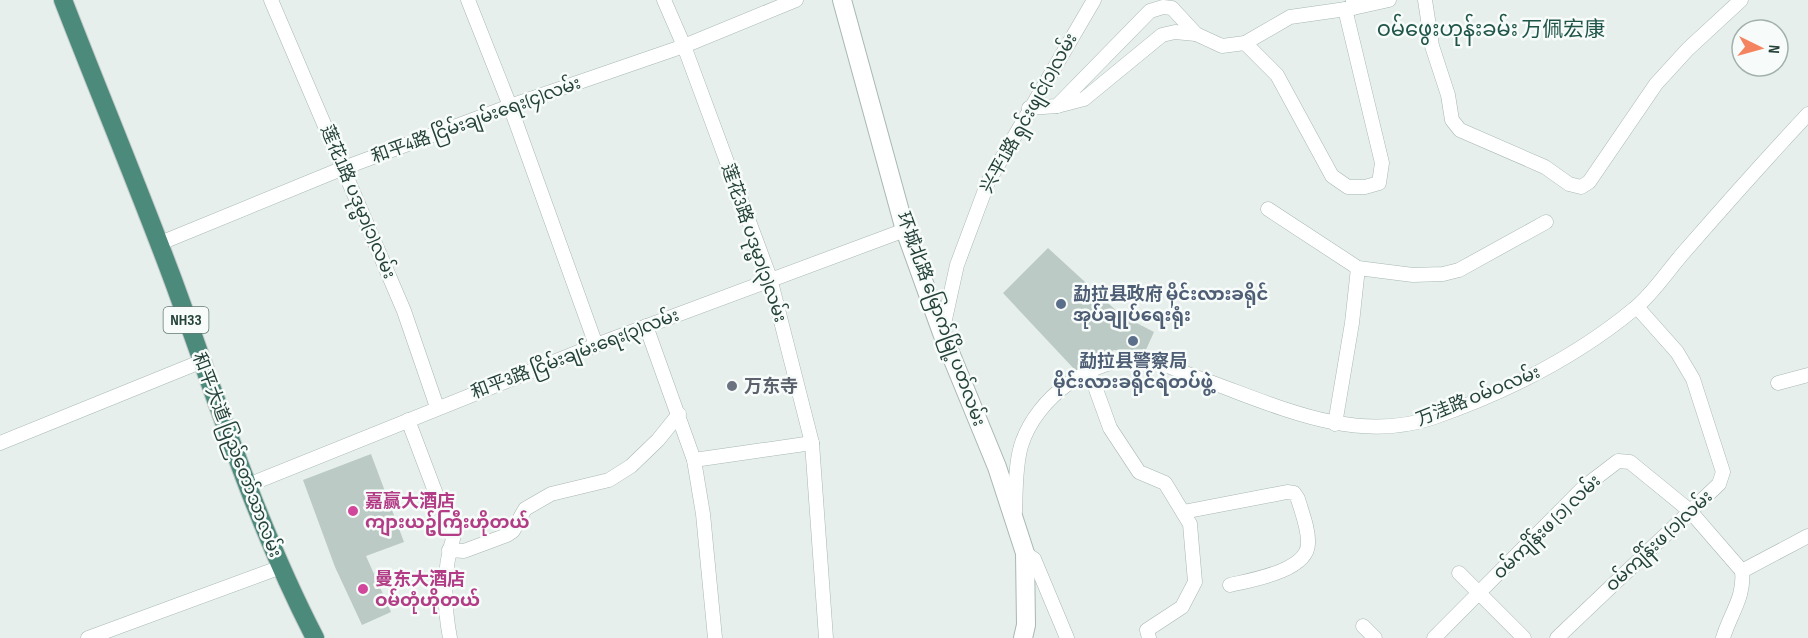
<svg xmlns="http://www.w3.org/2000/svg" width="1808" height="638" viewBox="0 0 1808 638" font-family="'Sofia Sans Condensed','Noto Sans SC','Noto Sans Myanmar',sans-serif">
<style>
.building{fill:#bbcac4}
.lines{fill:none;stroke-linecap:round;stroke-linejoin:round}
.minor-casing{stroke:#a8b8b2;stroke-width:15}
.tertiary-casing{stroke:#a8b8b2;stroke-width:20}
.trunk-casing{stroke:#c2cac8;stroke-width:20}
.minor{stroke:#fff;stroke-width:14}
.tertiary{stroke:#fff;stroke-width:18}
.trunk{stroke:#4c8a7c;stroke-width:18}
.service-dot{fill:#5c6f8a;stroke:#f7fbf9;stroke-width:2}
.worship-dot{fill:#6b7280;stroke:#f7fbf9;stroke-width:2}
.hotel-dot{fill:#d1479c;stroke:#f7fbf9;stroke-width:2}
.labels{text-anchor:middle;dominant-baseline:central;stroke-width:5;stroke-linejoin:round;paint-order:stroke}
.shield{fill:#f7fbf9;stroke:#637a73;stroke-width:1.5}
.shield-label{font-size:16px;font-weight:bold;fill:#24423a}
.street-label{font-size:18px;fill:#24423a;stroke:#f7fbf9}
.service-label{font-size:18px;font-weight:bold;fill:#4e5e75;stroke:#f7fbf9;text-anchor:start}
.worship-label{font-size:18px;font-weight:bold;fill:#5b616d;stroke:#f7fbf9;text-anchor:start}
.hotel-label{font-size:18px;font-weight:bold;fill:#b23c85;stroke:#f7fbf9;text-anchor:start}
.quarter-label{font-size:21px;fill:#1f5548;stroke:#f7fbf9}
</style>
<rect width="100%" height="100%" fill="#e6efeb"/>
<g class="building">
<polygon points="1048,248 1121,315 1154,332 1144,354 1114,350 1076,371 1003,293"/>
<polygon points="371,454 404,542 366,556 391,612 362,625 335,567 303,480"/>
</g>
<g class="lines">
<g class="minor-casing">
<g id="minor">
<polyline points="271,0 404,311 437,407"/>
<polyline points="468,0 510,106 596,345"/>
<polyline points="664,0 684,46 770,278 812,443 826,638"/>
<polyline points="1425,0 1432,46 1448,95 1452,120 1460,130 1545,167 1569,184 1581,187 1589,182 1656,84 1688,49 1741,0"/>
<polyline points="1353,8 1389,0"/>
<polyline points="1245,43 1277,75 1332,176 1348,187 1365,187 1379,183 1382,163 1345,9"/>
<polyline points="1057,106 1084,99 1162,35 1175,32 1196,34"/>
<polyline points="1029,108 1057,106 1150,11 1163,7 1172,8 1196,34 1222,46 1245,43 1290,17 1353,8 1353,0"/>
<polyline points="1268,209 1358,268 1413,275 1443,274 1459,270 1546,222"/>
<polyline points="158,244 341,169 510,106 684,46 796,0"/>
<polyline points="646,326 694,460 703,514 715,638"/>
<polyline points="942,333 957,265 988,182 1094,0"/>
<polyline points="1089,370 1110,428 1139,472 1165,483 1190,524 1195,582 1182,607 1147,630 1149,638"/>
<polyline points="1778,383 1808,375"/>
<path d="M408,420L453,539C443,569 444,607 450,638"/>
<polyline points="1335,424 1352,323 1358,268"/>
<polyline points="0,443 200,362"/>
<polyline points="694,460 812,443"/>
<polyline points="248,485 596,345 905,230"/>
<path d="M1015,512C1016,490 1015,467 1021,446C1036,397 1092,357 1143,359C1159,360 1180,372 1196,377C1272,403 1350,445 1432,418C1504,393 1576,357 1634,309C1653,294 1668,270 1685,251C1725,205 1766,159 1808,114"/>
<path d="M1183,512L1287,492L1294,493L1298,499C1302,513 1309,530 1308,544C1307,571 1251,580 1230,585"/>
<polyline points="449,550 464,551 507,535 513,531 525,509 551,494 609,480 631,466 658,440 679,414"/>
<polyline points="1025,553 1034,559 1067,638"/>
<polyline points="1742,571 1808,536"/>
<polyline points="1459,573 1524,638"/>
<polyline points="1363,626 1375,638"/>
<polyline points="88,638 281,567"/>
<polyline points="1434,638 1584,487 1618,461 1630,462 1690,511 1742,571"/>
<polyline points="1557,638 1719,484 1723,472 1693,379 1677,352 1637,307"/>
<path d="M1723,638C1730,614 1745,597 1742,571"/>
</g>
</g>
<g class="tertiary-casing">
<polyline id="tertiary" points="842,0 905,230 942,333 997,467 1025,553 1026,625 1023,638"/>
</g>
<g class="trunk-casing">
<path id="trunk" d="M63,0C99,93 138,186 173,280C217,400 256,524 315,638"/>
</g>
<use href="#minor" class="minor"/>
<use href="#tertiary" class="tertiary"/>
<use href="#trunk" class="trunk"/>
</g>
<g class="service-dot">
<circle cx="1061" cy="304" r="6"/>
<circle cx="1133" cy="341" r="6"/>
</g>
<circle class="worship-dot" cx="732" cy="386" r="6"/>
<g class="hotel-dot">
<circle cx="353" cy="511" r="6"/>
<circle cx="363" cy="589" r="6"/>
</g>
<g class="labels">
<rect class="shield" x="163.5" y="307" width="45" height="26" rx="4.5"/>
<g class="shield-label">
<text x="186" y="320">NH33</text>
</g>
<g class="street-label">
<text transform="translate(1029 113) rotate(-61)">兴平1路 ရှင်းဖျင်(၁)လမ်း</text>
<text transform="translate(476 120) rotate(-20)">和平4路 ငြိမ်းချမ်းရေး(၄)လမ်း</text>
<text transform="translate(358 202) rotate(67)">莲花1路 ပဒုမ္မာ(၁)လမ်း</text>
<text transform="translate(754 243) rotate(71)">莲花3路 ပဒုမ္မာ(၃)လမ်း</text>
<text transform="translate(941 319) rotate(70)">环城北路 မြောက်မြို့ပတ်လမ်း</text>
<text transform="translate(575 354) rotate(-21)">和平3路 ငြိမ်းချမ်းရေး(၃)လမ်း</text>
<text transform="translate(1478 396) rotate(-22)">万洼路 ဝမ်ဝလမ်း</text>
<text transform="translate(237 455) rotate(69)">和平大道 ပြည်တော်သာလမ်း</text>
<text transform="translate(1547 527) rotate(-44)">ဝမ်ကျိန်းဖ (၁) လမ်း</text>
<text transform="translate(1659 541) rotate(-43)">ဝမ်ကျိန်းဖ (၁)လမ်း</text>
</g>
<g class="service-label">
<text x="1073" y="294">勐拉县政府 မိုင်းလားခရိုင်<tspan x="1073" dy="21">အုပ်ချုပ်ရေးရုံး</tspan></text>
<text x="1133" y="361" text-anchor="middle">勐拉县警察局<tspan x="1133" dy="21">မိုင်းလားခရိုင်ရဲတပ်ဖွဲ့</tspan></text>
</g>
<g class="worship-label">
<text x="744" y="386">万东寺</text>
</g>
<g class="hotel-label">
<text x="365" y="501">嘉赢大酒店<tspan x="365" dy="21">ကျားယဥ်ကြီးဟိုတယ်</tspan></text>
<text x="375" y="579">曼东大酒店<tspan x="375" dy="21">ဝမ်တုံဟိုတယ်</tspan></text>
</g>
<g class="quarter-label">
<text x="1491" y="29">ဝမ်ဖွေးဟုန်းခမ်း 万佩宏康</text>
</g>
</g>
<g transform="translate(1760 48) rotate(95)"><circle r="28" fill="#f7fbf9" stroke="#a3b1ad" stroke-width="1.5"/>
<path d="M0-4.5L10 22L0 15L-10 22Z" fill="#f4845f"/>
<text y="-9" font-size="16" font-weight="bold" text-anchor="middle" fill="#24423a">N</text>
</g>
</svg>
